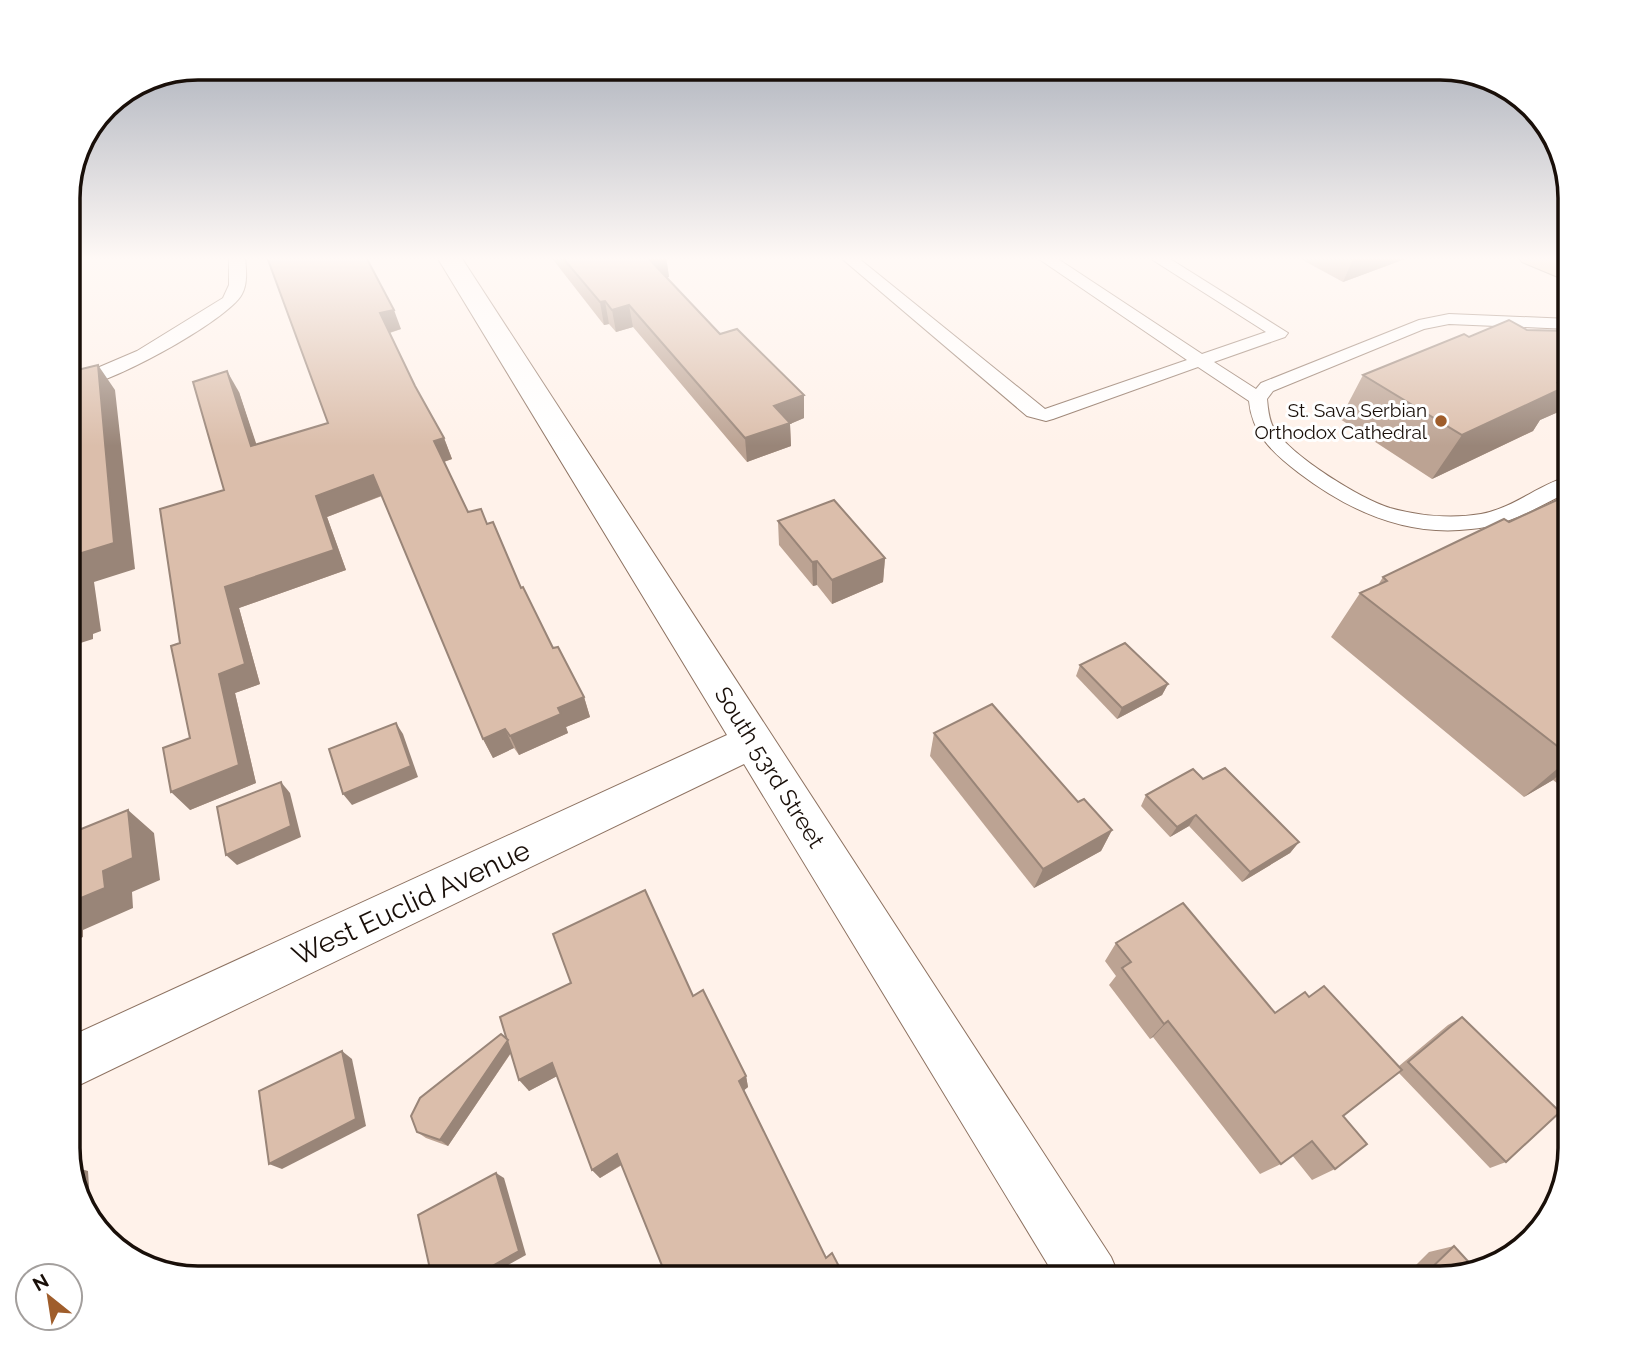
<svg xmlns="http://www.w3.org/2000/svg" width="1638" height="1346" viewBox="0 0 1638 1346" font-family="Raleway,sans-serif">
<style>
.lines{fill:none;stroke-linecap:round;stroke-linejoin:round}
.lane-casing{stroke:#8d7261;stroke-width:2}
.street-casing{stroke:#8d7261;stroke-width:2}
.secondary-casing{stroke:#8d7261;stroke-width:2}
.lane{fill:#fff;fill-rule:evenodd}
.street{fill:#fff;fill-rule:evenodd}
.secondary{fill:#f2d3b2;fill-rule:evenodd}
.wall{fill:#bca393}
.shaded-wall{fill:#998578}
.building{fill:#dbbeab;stroke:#998578;stroke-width:2}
.poi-dot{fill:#9f5d2b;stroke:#fff;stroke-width:2.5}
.labels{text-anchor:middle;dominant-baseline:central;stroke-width:6;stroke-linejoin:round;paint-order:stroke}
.far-poi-label{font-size:19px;fill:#190f09;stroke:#fff;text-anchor:end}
.street-label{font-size:23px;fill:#190f09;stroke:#fff}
.near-street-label{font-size:28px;fill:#190f09;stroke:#fff}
.rim{fill:none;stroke:#190f09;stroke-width:3.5}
</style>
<rect width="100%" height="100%" fill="#fff2ea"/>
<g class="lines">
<g class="lane-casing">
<g id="lane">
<path d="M229,257H245C246,269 248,283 242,294C229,320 97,393 69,388V380L137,351L223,298L229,285Z"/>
<path d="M840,257H857L1045,409L1187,360L1036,257H1055L1202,354L1266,332L1148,257H1167L1288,333L1285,337L1214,362L1256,389L1261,383L1419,320L1449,314L1570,319V329L1449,324L1424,329L1273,391L1267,399C1268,409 1269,422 1275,430C1293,457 1359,498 1390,508C1419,516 1452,519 1481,514C1514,508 1539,484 1570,476V491C1538,507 1508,526 1471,529C1407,537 1349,511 1299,473C1273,453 1252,434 1249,401L1198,367L1053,419L1046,421L1027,416Z"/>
</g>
</g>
<g class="street-casing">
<polygon id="street" points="437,257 461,257 1111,1257 1120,1278 1056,1278 744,764 69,1090 69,1037 727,735"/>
</g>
<g class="secondary-casing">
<polygon id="secondary" points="1519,257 1551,257 1570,266 1570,282 1522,262"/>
</g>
<use href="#lane" class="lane"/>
<use href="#street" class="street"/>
<use href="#secondary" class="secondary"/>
</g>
<g class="wall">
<polygon points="267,257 401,329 390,333 415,386 444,438 452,459 444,462 468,512 487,524 553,648 584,697 590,717 566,727 568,733 519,755 514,748 493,758 483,739 382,496 327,517 346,570 239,608 260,684 235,693 256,783 190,810 190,738 180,643 224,490 239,392 256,445 328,423"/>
<polygon points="551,257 666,257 669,277 666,277 720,334 804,418 790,424 791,446 747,462 633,327 616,332 609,324 604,325"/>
<polygon points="1297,257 1407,257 1405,259 1343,282"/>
<polygon points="1363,375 1565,409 1540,420 1533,431 1432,479 1340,419"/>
<polygon points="1570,494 1570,793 1553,780 1524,797 1331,637 1360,593 1378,585 1383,577 1509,522"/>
<polygon points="778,521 885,558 883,582 832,604 817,585 813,586 779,545"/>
<polygon points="1080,665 1168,684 1162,695 1117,719 1076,676"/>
<polygon points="934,733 1078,802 1112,830 1101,851 1034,888 930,756"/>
<polygon points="1203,779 1299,842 1290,853 1242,882 1189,826 1170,837 1141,806 1146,795"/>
<polygon points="1116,943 1275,1013 1309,997 1399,1066 1448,1025 1462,1017 1506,1162 1490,1168 1398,1072 1343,1116 1335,1169 1312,1180 1292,1155 1281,1164 1260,1174 1153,1037 1150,1039 1109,985 1116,976 1105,961"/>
<polygon points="693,996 746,1076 748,1087 744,1090 826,1258 845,1278 622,1165 600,1178 592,1170 557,1076 529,1091 511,1053 448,1146 426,1138 417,1132 507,1039"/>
<polygon points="1454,1246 1439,1278 1403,1278 1429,1252"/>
</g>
<g class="shaded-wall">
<polygon points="656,257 666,257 669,277 652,281 649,259"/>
<polygon points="1354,257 1407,257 1405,259 1343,282"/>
<polygon points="605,301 609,324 604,325 600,302"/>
<polygon points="629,305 633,327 616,332 612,310"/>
<polygon points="394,310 401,329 388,333 380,313"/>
<polygon points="98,365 115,390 135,569 94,582 101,631 93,634 93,639 71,646 73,736 69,737 69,614 72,556"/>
<polygon points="1570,368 1570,403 1565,409 1540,420 1533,431 1432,479 1462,435"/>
<polygon points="227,371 239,392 264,467 251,446"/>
<polygon points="804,395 804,418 790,424 791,446 747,462 745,438 774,406"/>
<polygon points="444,438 452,459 443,462 434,441"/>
<polygon points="373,475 383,495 327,517 346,570 239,608 260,684 235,693 256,783 190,810 171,792 219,674 225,587 316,496"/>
<polygon points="885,558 883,582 832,604 832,580"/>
<polygon points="817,561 817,585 813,586 812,562"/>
<polygon points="1168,684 1162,695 1117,719 1122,708"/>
<polygon points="584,697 590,717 566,727 568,733 519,755 510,736 558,708"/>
<polygon points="396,723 403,734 418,777 352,805 343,794"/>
<polygon points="505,729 514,748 493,758 483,739"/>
<polygon points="1570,758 1570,765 1553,780 1524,797"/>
<polygon points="281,782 290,793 301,837 237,865 226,855"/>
<polygon points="128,810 154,833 160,880 132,892 133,908 83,930 83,937 69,944 69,903"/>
<polygon points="1196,815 1189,826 1170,837 1177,827"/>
<polygon points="1112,830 1101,851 1034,888 1043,869"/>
<polygon points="1299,842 1290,853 1242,882 1250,872"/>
<polygon points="1168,1021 1153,1037 1150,1039 1164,1024"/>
<polygon points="508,1040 514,1048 448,1146 440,1140"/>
<polygon points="342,1051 352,1059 366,1126 282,1169 269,1164"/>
<polygon points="552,1063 561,1074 529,1091 519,1080"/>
<polygon points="746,1076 748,1087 742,1092 739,1081"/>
<polygon points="617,1154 624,1163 600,1178 592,1170"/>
<polygon points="71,1166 88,1171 91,1217 82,1204"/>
<polygon points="496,1173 504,1178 526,1255 485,1278 471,1278"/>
</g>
<g class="building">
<polygon points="267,257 366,257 394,310 380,313 415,386 444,438 434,441 468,512 481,509 487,524 493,522 521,588 523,587 553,648 558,647 584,697 558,708 561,714 510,736 505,729 483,739 373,475 316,496 334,550 225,587 245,664 219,674 239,765 171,792 163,748 190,738 171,646 180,643 160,509 224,490 193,382 227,371 251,446 328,423"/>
<polygon points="562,257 656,257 649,259 720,334 737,329 804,395 774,406 790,423 745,438 629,305 612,310 605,301 600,302"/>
<polygon points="1509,320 1527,330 1570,331 1570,378 1558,383 1565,387 1462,435 1363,375 1464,334 1469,337"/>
<polygon points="98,365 114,543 72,556 77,606 69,609 69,614 69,372"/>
<polygon points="1570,494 1570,756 1360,593 1387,581 1383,577 1504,519 1509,522"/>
<polygon points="834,500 885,558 832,580 817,561 812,562 778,521"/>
<polygon points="1125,643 1168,684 1122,708 1080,665"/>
<polygon points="992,704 1078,802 1084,799 1112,830 1043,869 934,733"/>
<polygon points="396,723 411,766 343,794 329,749"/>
<polygon points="1225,768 1299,842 1250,872 1196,815 1177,827 1146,795 1193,769 1203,779"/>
<polygon points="281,782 291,826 226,855 217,807"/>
<polygon points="128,810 133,858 103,871 105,888 69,903 69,834"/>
<polygon points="645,890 693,996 703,990 746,1076 739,1081 826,1258 832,1253 845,1278 667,1278 617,1154 592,1170 552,1063 519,1080 500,1017 571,983 553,934"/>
<polygon points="1183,903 1275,1013 1305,992 1309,997 1324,986 1402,1070 1343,1116 1367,1144 1335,1169 1312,1141 1281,1164 1168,1021 1164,1024 1122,968 1131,962 1116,943"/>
<polygon points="1462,1017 1560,1112 1506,1162 1408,1062"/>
<polygon points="501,1034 508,1040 440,1140 417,1132 411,1116 420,1098"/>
<polygon points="342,1051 356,1119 269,1164 259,1091"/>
<polygon points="496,1173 519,1251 471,1278 432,1278 418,1215"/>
<polygon points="1454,1246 1475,1269 1439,1278 1421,1278"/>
</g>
<linearGradient id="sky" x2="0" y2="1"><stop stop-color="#9ca3b0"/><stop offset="0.58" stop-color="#fff9f6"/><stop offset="1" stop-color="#fff9f6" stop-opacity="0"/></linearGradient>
<rect width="1638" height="446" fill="url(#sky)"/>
<circle class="poi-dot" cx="1441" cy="421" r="7"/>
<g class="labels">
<g class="far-poi-label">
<text x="1427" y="410">St. Sava Serbian<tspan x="1427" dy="22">Orthodox Cathedral</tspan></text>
</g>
<g class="street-label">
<text transform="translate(770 767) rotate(58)">South 53rd Street</text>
</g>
<g class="near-street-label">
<text transform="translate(411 903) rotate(-25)">West Euclid Avenue</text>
</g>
</g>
<path d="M0 0H1638V1346H0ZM198 80H1440A118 118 0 0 1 1558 198V1148A118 118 0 0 1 1440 1266H198A118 118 0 0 1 80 1148V198A118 118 0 0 1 198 80Z" fill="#fff" fill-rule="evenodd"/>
<path class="rim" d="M198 80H1440A118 118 0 0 1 1558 198V1148A118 118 0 0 1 1440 1266H198A118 118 0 0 1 80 1148V198A118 118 0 0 1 198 80Z"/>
<g transform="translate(49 1297) rotate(330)"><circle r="33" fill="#ffffff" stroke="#a39f9d" stroke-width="2"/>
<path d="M0-5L12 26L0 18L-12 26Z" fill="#9f5d2b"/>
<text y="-10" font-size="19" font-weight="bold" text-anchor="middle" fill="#190f09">N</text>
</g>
</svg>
